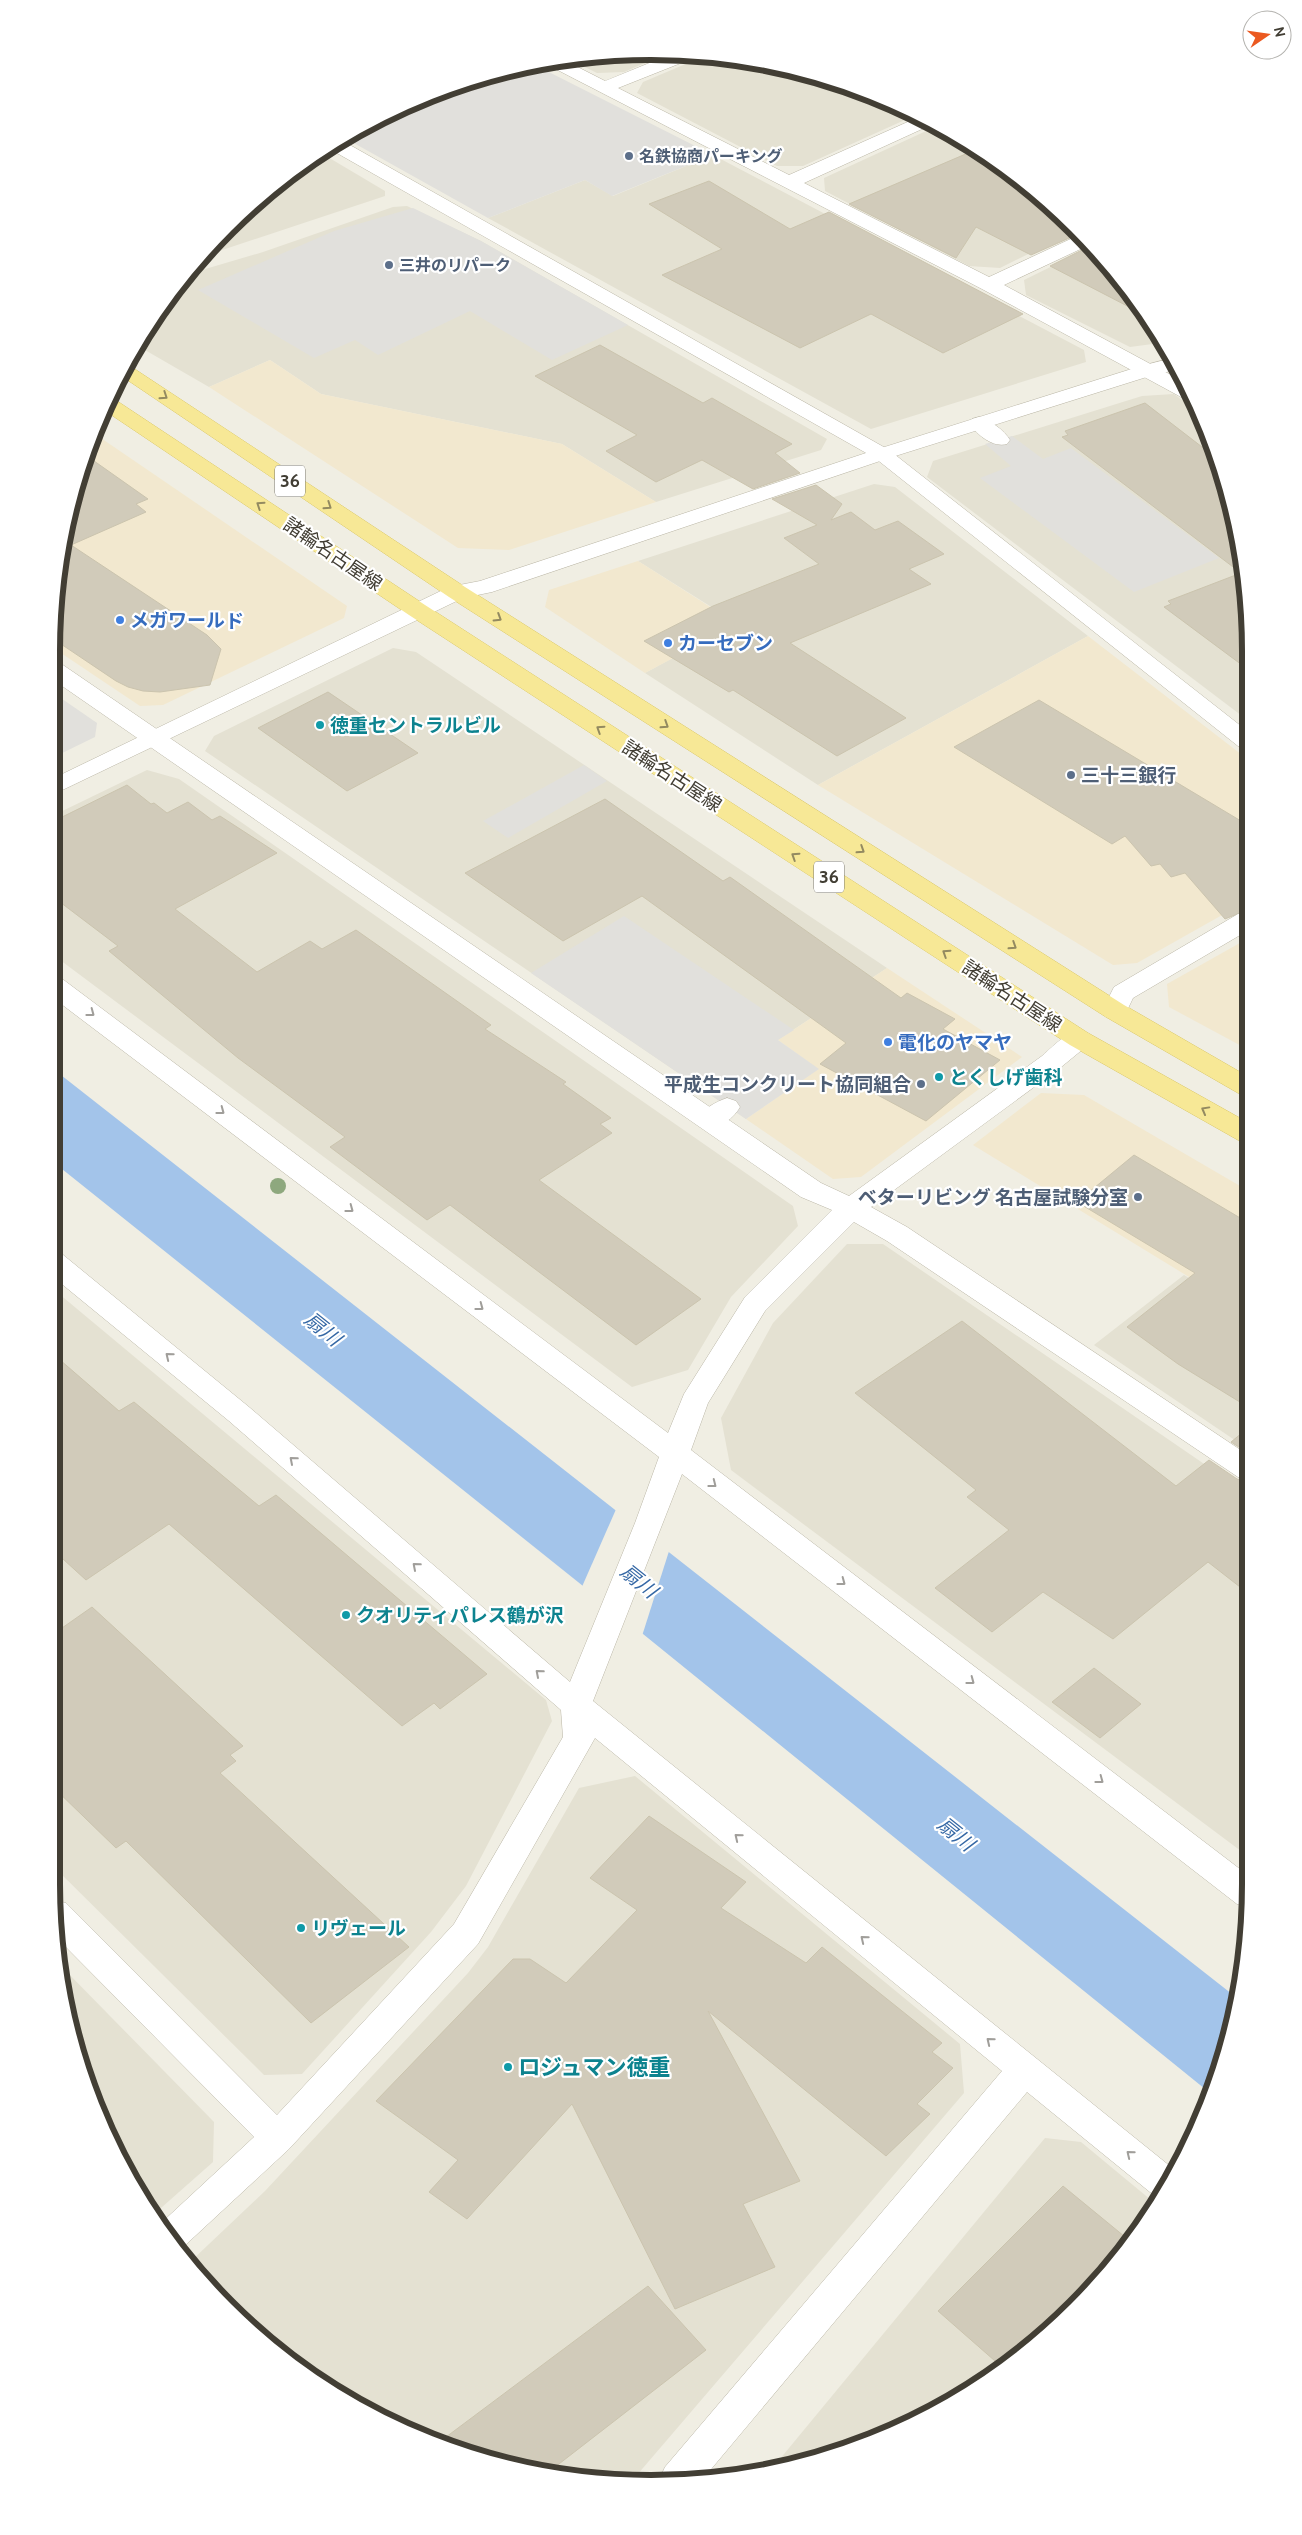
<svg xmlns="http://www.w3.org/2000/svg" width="1302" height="2535" viewBox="0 0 1302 2535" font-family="Cabin,'Noto Sans JP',sans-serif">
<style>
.residential{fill:#e4e1d2}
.commercial{fill:#f2e8cf}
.parking{fill:#e1e0dc}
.water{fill:#a3c4ea}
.pier{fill:#f0eee3}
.building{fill:#d1cbba;stroke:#cbc4ae}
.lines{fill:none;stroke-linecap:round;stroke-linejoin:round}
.service-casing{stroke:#bbb7a7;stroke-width:1}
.minor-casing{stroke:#bbb7a7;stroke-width:1}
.tertiary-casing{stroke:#bbb7a7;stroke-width:1}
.primary-casing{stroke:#dac767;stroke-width:1}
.service{fill:#fff;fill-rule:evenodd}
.minor{fill:#fff;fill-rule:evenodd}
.tertiary{fill:#fff;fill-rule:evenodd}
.primary{fill:#f7e896;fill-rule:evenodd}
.tree{fill:#8ea87e}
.oneway{stroke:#938a60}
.oneway2{stroke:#a09e9a}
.service-dot{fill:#5c6f8a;stroke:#fff;stroke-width:2}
.shop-dot{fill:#3f7fe0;stroke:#fff;stroke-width:2}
.culture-dot{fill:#0f9aa8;stroke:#fff;stroke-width:2}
.labels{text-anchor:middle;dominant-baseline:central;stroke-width:4.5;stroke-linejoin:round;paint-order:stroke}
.far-service-label{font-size:16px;font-weight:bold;fill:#4e5e75;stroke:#fff;text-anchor:start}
.shield{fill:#fff;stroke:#7b7871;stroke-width:1}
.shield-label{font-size:18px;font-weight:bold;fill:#423e34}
.street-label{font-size:19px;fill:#423e34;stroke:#fff}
.shop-label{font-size:19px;font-weight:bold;fill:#366cbe;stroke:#fff;text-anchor:start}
.culture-label{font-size:19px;font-weight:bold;fill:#0d838f;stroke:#fff;text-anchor:start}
.service-label{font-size:19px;font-weight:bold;fill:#4e5e75;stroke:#fff;text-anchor:end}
.water-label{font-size:20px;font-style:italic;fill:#3568a5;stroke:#fff}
.near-culture-label{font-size:22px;font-weight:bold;fill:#0d838f;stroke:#fff;text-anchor:start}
.rim{fill:none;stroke:#423e34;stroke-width:6}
</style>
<rect width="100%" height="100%" fill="#f0eee3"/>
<g class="residential">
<polygon points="668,53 624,72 597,73 567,58"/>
<polygon points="707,55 806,72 918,114 803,166 777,166 637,93 643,82"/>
<polygon points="937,126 1016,175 1073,232 1000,268 969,266 825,191 824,178"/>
<polygon points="321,153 385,191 385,196 204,256 255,200"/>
<polygon points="713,155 1084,350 1086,362 871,429 488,218 585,180 613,196"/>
<polygon points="407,206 481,241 827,439 821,450 656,502 562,444 321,394 270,360 209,387 138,346 175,286 185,275 263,252 393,207"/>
<polygon points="1089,248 1127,286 1160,343 1130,347 1026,295 1024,280"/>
<polygon points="1174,394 1201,414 1205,422 1246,572 1246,719 927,477 933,461 1142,396"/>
<polygon points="874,484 895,487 1088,636 818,785 645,673 737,623 638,561"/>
<polygon points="393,648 416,652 887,968 778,1040 746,1119 205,751 214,736"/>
<polygon points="147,770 179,779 793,1206 798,1226 731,1297 688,1370 632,1387 52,954 52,816"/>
<polygon points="847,1244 883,1244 1248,1494 1249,1857 731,1470 721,1418 773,1323"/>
<polygon points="1184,1275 1248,1313 1248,1449 1094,1345"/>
<polygon points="52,1288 546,1700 552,1721 466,1886 431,1932 302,2074 264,2075 51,1864"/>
<polygon points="635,1776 960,2044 964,2093 631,2482 612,2482 534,2472 422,2438 351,2403 255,2335 189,2263 265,2191 468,1973 488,1947 579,1788"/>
<polygon points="59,1964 214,2122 213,2162 153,2215 131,2184 83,2077 63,2001"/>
<polygon points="1045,2138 1081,2142 1157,2205 1150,2217 1075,2308 1016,2360 916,2422 807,2463 770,2471"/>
</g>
<g class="commercial">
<polygon points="270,360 321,394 562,444 656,502 509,550 458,548 209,387"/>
<polygon points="95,434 347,606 344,618 163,705 140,706 52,647 53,612 72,496"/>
<polygon points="638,561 737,624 645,673 545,607 549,590"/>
<polygon points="1088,636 1246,758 1247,901 1137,963 1113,965 818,785"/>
<polygon points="1247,939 1247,1049 1169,1007 1167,984"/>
<polygon points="887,968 1022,1057 861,1177 833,1179 746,1119 818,1069 778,1040"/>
<polygon points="1041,1093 1084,1095 1247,1190 1248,1313 973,1145"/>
</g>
<g class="parking">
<polygon points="535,65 713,155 612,196 585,180 488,218 343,137 458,83"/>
<polygon points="413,208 481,241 628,325 552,360 470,311 378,355 355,340 314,358 198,290 334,231"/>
<polygon points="1012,436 1043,459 1071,448 1219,558 1134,592 980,478 1011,466 985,444"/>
<polygon points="52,692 97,723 95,737 52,758"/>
<polygon points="584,765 607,781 508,838 483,821"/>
<polygon points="624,916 794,1030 778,1040 819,1069 746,1119 531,973"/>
</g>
<polygon class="water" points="52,1068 1237,1998 1230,2039 1210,2093 643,1634 52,1161"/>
<polygon class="pier" points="617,1507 670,1548 642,1636 581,1589"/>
<g class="building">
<polygon points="975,150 1016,175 1076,235 1031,255 976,227 956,258 849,204"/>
<polygon points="709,181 790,229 829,212 1023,314 943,353 871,314 800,348 662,275 722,249 649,204"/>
<polygon points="1088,247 1127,286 1138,306 1135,310 1050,266"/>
<polygon points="600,345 703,403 712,398 792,444 775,453 800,473 753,489 702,460 656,482 606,451 637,435 535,376"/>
<polygon points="1145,403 1215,457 1246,572 1246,668 1164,607 1171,604 1168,601 1241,573 1062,437 1068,435 1065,431"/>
<polygon points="87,456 148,499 136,504 146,512 71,545 207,635 221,649 210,685 160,692 143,691 128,687 116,681 52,638 53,612 72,496"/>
<polygon points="816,485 842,504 831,520 851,512 875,530 898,521 944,554 909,569 931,584 790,643 906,718 837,756 733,690 729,692 644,641 713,606 819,564 784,538 817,525 772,499"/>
<polygon points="328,692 418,753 347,791 258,728"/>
<polygon points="1039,700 1246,824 1247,910 1225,919 1185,873 1171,877 1160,864 1151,866 1125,836 1112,844 954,747"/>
<polygon points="127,785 151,804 154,803 167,813 188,802 212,820 220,816 277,853 175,909 257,972 310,941 322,949 356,930 491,1025 485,1029 566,1082 563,1084 611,1118 600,1124 612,1133 539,1180 701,1299 636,1345 450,1205 427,1220 330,1147 345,1137 238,1058 109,951 118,946 52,896 52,822"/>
<polygon points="605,799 723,881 730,877 901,998 907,993 955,1019 943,1029 1000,1060 926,1121 820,1064 846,1043 642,896 563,941 465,873"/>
<polygon points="1134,1155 1247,1222 1248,1407 1178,1364 1127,1327 1195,1273 1077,1202"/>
<polygon points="962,1321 1176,1486 1209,1460 1237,1479 1248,1482 1249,1594 1208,1562 1113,1639 1043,1592 992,1632 935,1588 1009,1530 967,1497 976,1490 855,1393"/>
<polygon points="52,1353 119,1411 134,1402 259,1506 276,1495 487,1674 440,1709 434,1703 402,1726 169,1524 86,1580 52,1549"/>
<polygon points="1248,1428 1248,1453 1231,1442"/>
<polygon points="92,1607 243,1746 230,1755 236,1761 220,1773 409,1947 311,2023 126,1841 116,1848 51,1785 52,1635"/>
<polygon points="1094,1668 1141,1704 1100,1738 1052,1702"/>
<polygon points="649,1816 746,1882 721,1908 806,1963 822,1947 942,2043 932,2052 953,2068 917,2104 930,2114 886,2156 708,2011 800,2181 743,2204 775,2267 675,2309 572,2104 467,2219 429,2192 458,2160 376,2101 513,1959 530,1959 566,1983 637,1910 590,1878"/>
<polygon points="1063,2186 1130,2241 1075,2308 1016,2360 1003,2368 938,2311"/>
<polygon points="648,2286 706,2350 546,2474 534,2472 438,2443"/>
</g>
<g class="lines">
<g class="service-casing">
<g id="service">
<path d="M979,417C990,420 1004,430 1010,440L1007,444C993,448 977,435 969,423L972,419Z"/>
<path d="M727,1098L736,1101L740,1107C732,1121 716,1131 700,1126L696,1120C703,1109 715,1102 727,1098Z"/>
</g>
</g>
<g class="minor-casing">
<g id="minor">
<polygon points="674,53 698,54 696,57 618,88 789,175 921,116 933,124 804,183 989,277 1077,236 1087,246 1004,285 1182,381 1192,398 1181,397 982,289 544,63 562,59 605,81"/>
<polygon points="341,140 889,450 1246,730 1246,748 1238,746 875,458 328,148"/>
<path d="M52,661L60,663L821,1183L849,1196L1042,1056C1056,1044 1069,1028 1088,1033L1092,1039L1088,1045L1060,1068L871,1207L907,1227L1248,1455V1480L1238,1477L887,1241L854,1222L765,1311L708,1403L691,1450L1249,1876V1907L1237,1904L682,1474L593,1701L1176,2171L1160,2199L1156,2197L1027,2092L702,2480H659L665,2467L1002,2071L595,1738L478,1944L289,2149L180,2250L175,2249L159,2225L254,2137L56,1937L53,1900L66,1903L277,2115L454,1924L563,1737L561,1710L229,1421L52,1276V1251L62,1254L249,1407L570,1682L635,1523L659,1457L52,997V976L61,978L668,1433L684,1394L745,1297L832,1210L801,1197L52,679Z"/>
<polygon points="1247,912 1247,931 1133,998 1124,1017 1115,1019 1106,1017 1102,1011 1114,987 1238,914"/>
</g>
</g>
<g class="tertiary-casing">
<polygon id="tertiary" points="1169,359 1175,370 1153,375 889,458 492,592 463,598 52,795 52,779 449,587 480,581 875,450 1141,366"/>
</g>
<g class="primary-casing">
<g id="primary">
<polygon points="127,364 465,587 1124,1005 1247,1076 1247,1096 1238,1093 1106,1017 449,597 120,375"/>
<polygon points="109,397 114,399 425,605 1088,1033 1247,1122 1247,1143 1238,1140 1070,1045 409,615 104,410"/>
</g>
</g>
<use href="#service" class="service"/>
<use href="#minor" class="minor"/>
<use href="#tertiary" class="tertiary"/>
<use href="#primary" class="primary"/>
</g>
<circle class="tree" cx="278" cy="1186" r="8"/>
<defs><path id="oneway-chevron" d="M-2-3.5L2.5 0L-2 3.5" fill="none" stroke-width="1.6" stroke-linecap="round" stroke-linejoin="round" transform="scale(1.25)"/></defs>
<g class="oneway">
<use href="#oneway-chevron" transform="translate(164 396) rotate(34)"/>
<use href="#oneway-chevron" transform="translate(260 505) rotate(-146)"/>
<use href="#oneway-chevron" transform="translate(328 506) rotate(34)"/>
<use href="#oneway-chevron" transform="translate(498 618) rotate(32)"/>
<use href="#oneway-chevron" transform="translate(665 725) rotate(33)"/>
<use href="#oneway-chevron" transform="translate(600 729) rotate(-147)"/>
<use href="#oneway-chevron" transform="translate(861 850) rotate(33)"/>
<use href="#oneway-chevron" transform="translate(795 856) rotate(-147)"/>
<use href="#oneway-chevron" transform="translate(1013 946) rotate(33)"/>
<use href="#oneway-chevron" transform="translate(946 953) rotate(-147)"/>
<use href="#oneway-chevron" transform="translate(1205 1110) rotate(-151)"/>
</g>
<g class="oneway2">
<use href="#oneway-chevron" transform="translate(91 1013) rotate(37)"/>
<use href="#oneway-chevron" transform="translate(221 1111) rotate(37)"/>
<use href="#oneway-chevron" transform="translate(350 1209) rotate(37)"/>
<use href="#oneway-chevron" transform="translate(480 1307) rotate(37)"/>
<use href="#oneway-chevron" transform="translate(169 1356) rotate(-141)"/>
<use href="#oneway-chevron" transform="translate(293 1460) rotate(-139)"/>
<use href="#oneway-chevron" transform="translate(713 1484) rotate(38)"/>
<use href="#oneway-chevron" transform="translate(416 1566) rotate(-139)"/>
<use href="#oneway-chevron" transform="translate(842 1582) rotate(37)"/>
<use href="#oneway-chevron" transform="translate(539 1673) rotate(-139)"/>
<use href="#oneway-chevron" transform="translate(971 1681) rotate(37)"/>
<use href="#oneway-chevron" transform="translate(1100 1780) rotate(37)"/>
<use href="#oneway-chevron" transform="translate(738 1837) rotate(-141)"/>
<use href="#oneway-chevron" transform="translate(864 1939) rotate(-141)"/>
<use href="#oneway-chevron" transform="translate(990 2041) rotate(-141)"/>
<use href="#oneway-chevron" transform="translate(1130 2154) rotate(-141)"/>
</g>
<g class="service-dot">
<circle cx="629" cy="156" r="5"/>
<circle cx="389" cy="265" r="5"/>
<circle cx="1071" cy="775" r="5"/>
<circle cx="921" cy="1084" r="5"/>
<circle cx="1138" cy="1197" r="5"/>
</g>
<g class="shop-dot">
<circle cx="120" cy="620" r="5"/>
<circle cx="668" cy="643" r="5"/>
<circle cx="888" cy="1042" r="5"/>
</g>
<g class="culture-dot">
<circle cx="320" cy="725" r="5"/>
<circle cx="939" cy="1077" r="5"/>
<circle cx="346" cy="1615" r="5"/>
<circle cx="301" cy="1928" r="5"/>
<circle cx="508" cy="2067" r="5"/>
</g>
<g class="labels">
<g class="far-service-label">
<text x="639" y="156">名鉄協商パーキング</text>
<text x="399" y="265">三井のリパーク</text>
</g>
<g class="shield">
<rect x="275" y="465.5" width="30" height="31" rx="4"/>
<rect x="814" y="861.5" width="30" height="31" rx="4"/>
</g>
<g class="shield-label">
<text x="290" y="481">36</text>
<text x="829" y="877">36</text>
</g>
<g class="street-label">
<text transform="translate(333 554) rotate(34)">諸輪名古屋線</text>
<text transform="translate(672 776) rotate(33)">諸輪名古屋線</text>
<text transform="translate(1012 996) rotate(33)">諸輪名古屋線</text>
</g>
<g class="shop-label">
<text x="130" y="620">メガワールド</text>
<text x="678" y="643">カーセブン</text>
<text x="898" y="1042">電化のヤマヤ</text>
</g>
<g class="culture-label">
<text x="330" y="725">徳重セントラルビル</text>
<text x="949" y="1077">とくしげ歯科</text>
<text x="356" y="1615">クオリティパレス鶴が沢</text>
<text x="311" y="1928">リヴェール</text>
</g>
<g class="service-label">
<text x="1081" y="775" text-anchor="start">三十三銀行</text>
<text x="911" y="1084">平成生コンクリート協同組合</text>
<text x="1128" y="1197">ベターリビング 名古屋試験分室</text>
</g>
<g class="water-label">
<text transform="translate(323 1329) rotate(39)">扇川</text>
<text transform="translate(639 1581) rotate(39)">扇川</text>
<text transform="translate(956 1834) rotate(39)">扇川</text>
</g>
<g class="near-culture-label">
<text x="518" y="2067">ロジュマン徳重</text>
</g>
</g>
<path d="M0 0H1302V2535H0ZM651 60H651A591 591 0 0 1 1242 651V1884A591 591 0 0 1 651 2475H651A591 591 0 0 1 60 1884V651A591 591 0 0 1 651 60Z" fill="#fff" fill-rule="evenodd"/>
<path class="rim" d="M651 60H651A591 591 0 0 1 1242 651V1884A591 591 0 0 1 651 2475H651A591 591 0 0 1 60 1884V651A591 591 0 0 1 651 60Z"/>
<g transform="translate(1267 35) rotate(77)"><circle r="24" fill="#ffffff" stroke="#b3b2ae"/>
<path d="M0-4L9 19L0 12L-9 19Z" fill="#eb5920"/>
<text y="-8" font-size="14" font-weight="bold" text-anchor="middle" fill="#423e34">N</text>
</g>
</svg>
